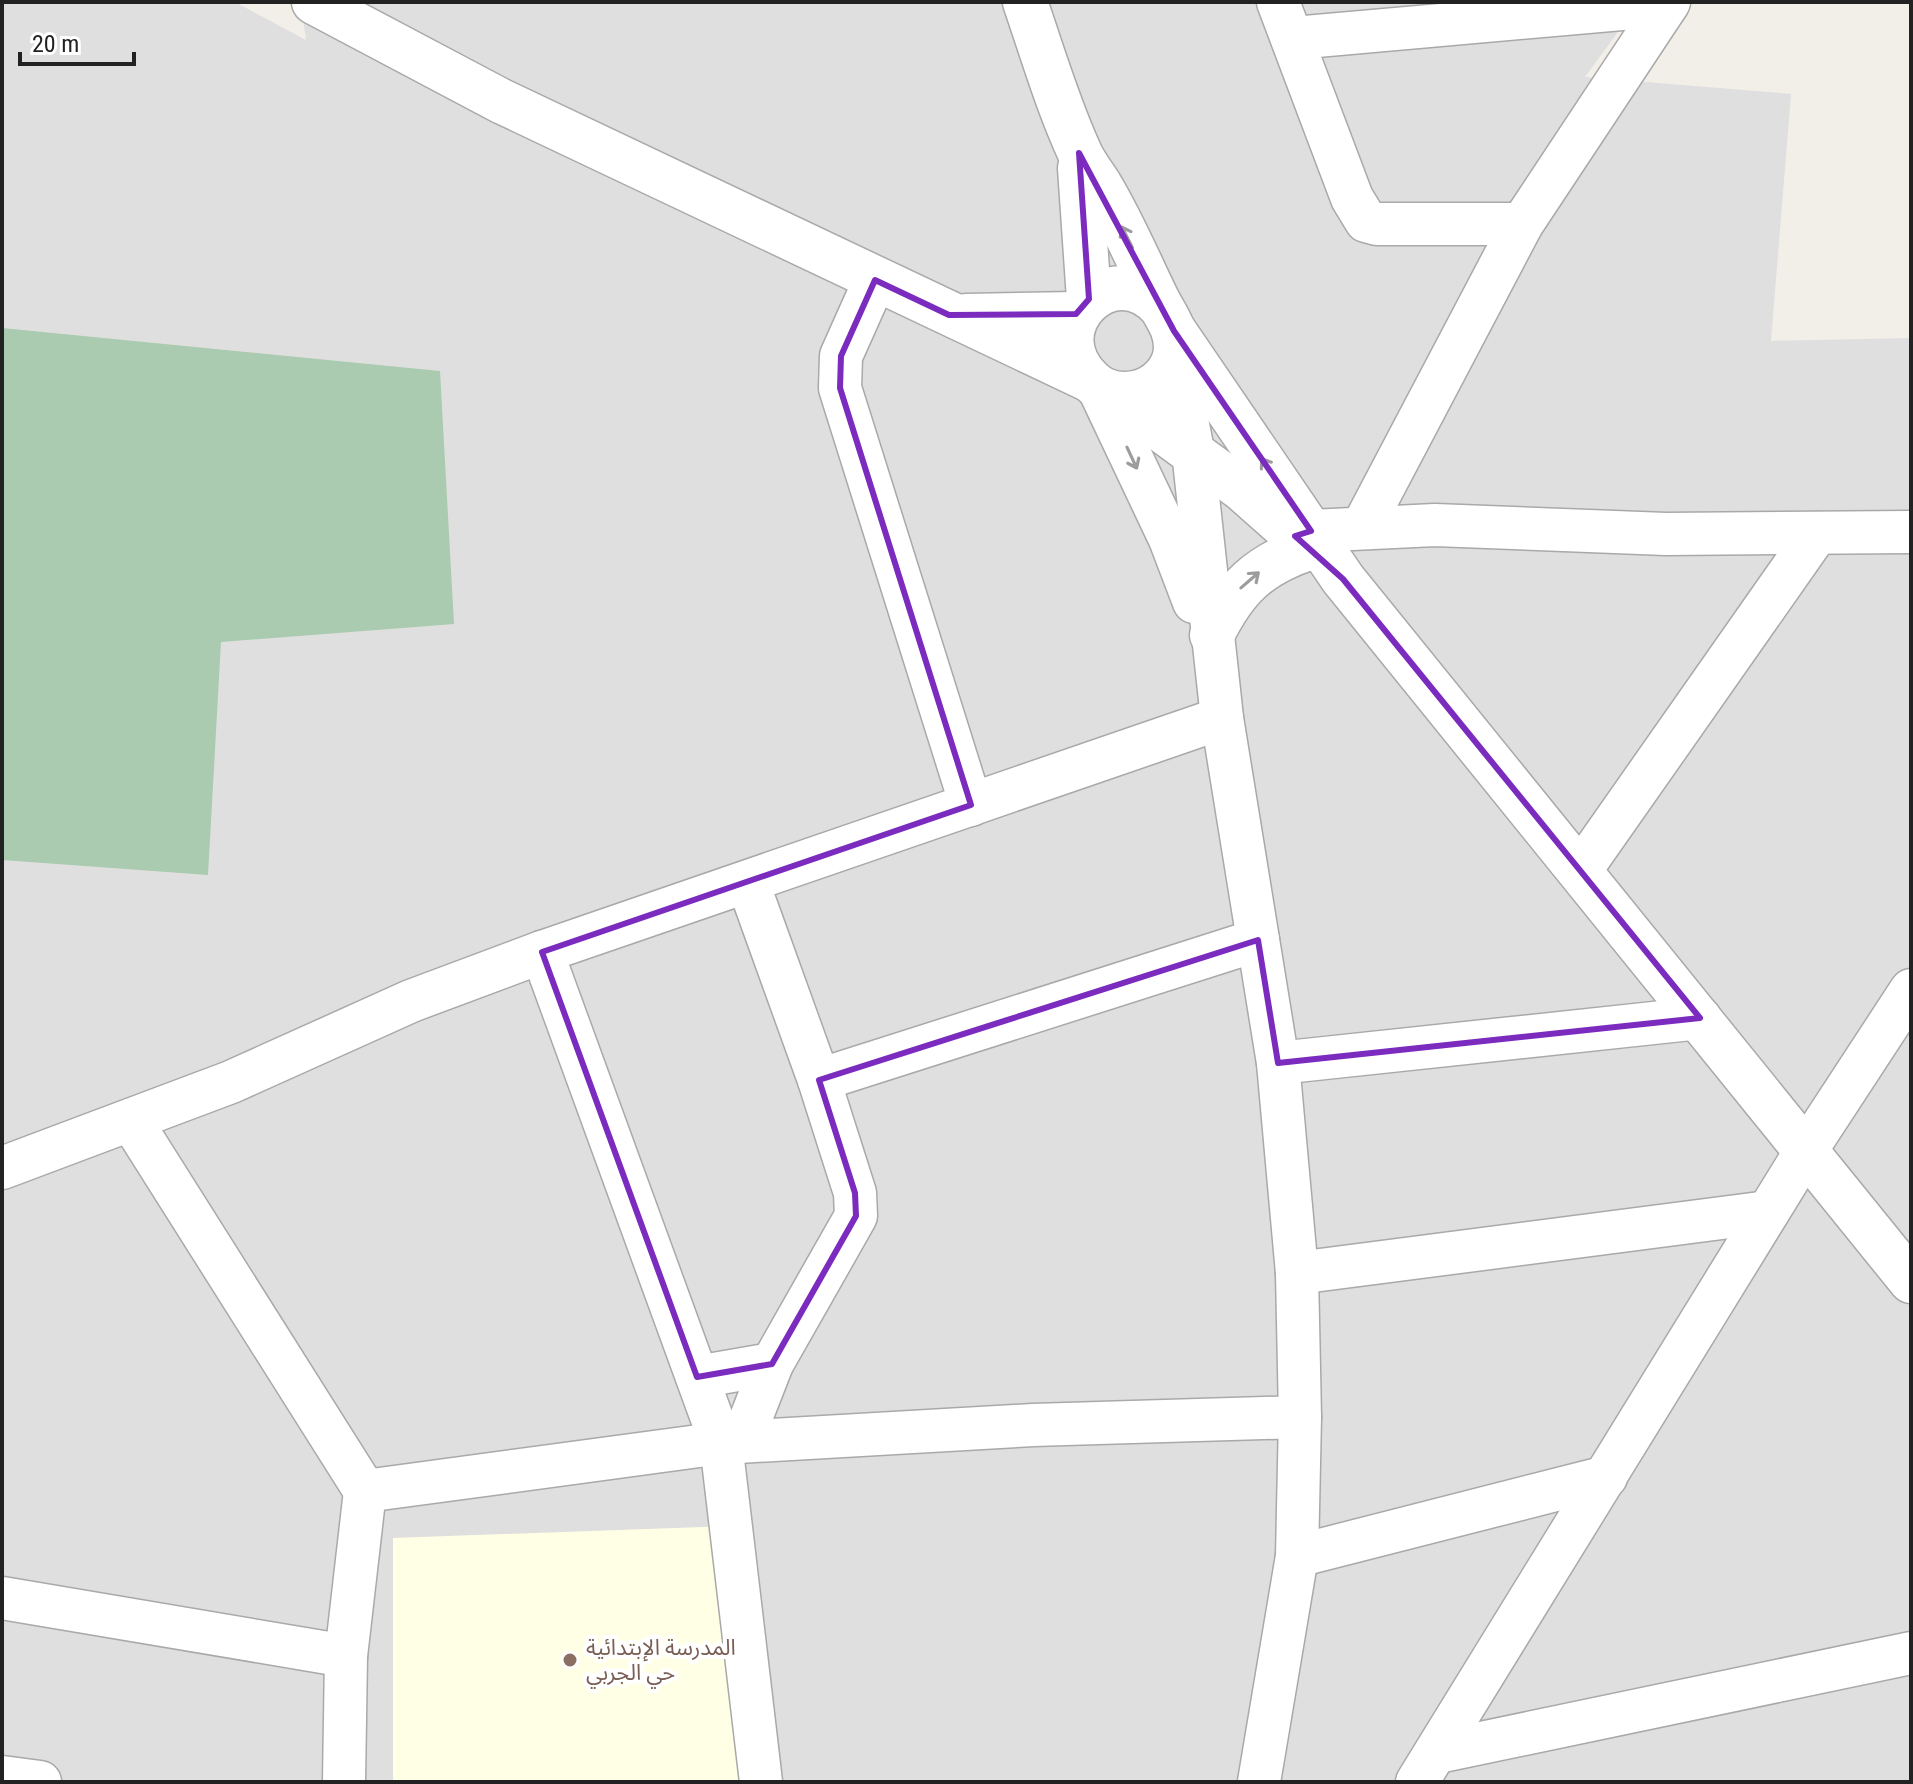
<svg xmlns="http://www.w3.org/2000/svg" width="1913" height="1784" viewBox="0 0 1913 1784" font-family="'Roboto Condensed','Noto Sans Arabic',sans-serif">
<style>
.residential{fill:#e0dfdf}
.education{fill:#ffffe5}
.cemetery{fill:#aacbaf}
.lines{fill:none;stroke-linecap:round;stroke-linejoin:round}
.minor-casing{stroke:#a9a9a9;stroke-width:45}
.tertiary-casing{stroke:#a9a9a9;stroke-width:47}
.minor{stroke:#fff;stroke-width:42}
.tertiary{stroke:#fff;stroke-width:44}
.oneway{stroke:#9c9c9c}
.marked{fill:none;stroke:#7b2cbf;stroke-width:6;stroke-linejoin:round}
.education-dot{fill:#8d6e63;stroke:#fff;stroke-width:3}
.labels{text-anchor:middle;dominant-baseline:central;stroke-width:8;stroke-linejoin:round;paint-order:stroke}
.education-label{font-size:22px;fill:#785e54;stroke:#fff;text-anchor:start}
</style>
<rect width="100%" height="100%" fill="#f2efe9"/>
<polygon class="residential" points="2,2 235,2 306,40 301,2 1640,2 1585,77 1791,94 1771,341 1911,338 1911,1782 2,1782"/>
<polygon class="education" points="731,1526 762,1782 393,1782 393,1538"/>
<polygon class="cemetery" points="2,328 440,371 454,624 221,642 208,875 2,860"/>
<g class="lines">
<g class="minor-casing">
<g id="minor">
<polyline points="1278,2 1352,198 1366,221 1377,224 1522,224"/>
<polyline points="1294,38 1667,5"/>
<polyline points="875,280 841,356 840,388 971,805"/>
<polyline points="1175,357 1193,451 1222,718 1278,1063 1297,1273 1300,1417 1297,1556 1259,1782"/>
<polyline points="1098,387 1170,539 1194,602"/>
<polyline points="1362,528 1522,224 1669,2"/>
<polyline points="1295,536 1311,531 1435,525 1666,534 1911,532"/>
<polyline points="1580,871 1817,533"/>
<polyline points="542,952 721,1443 761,1782"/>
<polyline points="1278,1063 1700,1018"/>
<polyline points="819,1080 1258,940"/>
<polyline points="132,1122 365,1491 346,1656 344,1782"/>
<polyline points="2,1168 231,1082 411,1001 542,952 1222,718"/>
<polyline points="1297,1273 1768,1212"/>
<polyline points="697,1377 772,1364"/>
<polyline points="742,1441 772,1364 856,1216 855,1193 819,1080 748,883"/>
<polyline points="365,1491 721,1443 1033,1425 1300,1417"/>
<polyline points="1297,1556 1606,1477"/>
<polyline points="2,1598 346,1656"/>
<polyline points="1438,1752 1911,1653"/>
<polyline points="2,1777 40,1782"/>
<polyline points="1417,1782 1807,1149 1911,990"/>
</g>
</g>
<g class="tertiary-casing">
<g id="tertiary">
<polyline points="314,2 501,101 1088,379"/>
<path d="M1025,2C1042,51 1057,103 1079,151C1084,164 1094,175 1101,187C1122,222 1138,260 1156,297C1164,314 1176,327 1176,347C1176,370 1157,389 1135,393C1119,396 1102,392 1090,380C1036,328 1112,252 1161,307"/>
<polyline points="1080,168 1089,299"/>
<polyline points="966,316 1076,314"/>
<polyline points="1174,331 1343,579 1911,1281"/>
<polyline points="1111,393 1242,489 1294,535"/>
<path d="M1212,635C1235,588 1258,565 1309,548"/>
</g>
</g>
<use href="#minor" class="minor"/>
<use href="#tertiary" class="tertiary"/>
</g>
<defs><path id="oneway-shaft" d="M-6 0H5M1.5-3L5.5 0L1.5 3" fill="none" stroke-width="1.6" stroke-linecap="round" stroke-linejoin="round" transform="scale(2)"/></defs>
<g class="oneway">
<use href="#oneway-shaft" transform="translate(1127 237) rotate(-117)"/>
<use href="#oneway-shaft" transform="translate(1132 458) rotate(65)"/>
<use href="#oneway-shaft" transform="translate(1268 468) rotate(-124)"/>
<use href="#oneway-shaft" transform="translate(1250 580) rotate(-41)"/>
</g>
<path class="marked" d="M1079,153L1174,331L1311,531L1295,536L1343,579L1700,1018L1278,1063L1258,940L819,1080L855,1193L856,1216L772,1364L697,1377L542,952L971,805L840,388L841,356L875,280L949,315L1076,314L1089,299Z"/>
<circle class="education-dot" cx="570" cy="1660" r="8"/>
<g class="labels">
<g class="education-label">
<text x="586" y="1647">المدرسة الإبتدائية<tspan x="586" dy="25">حي الجربي</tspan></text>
</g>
</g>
<rect width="1913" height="1784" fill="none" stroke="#222222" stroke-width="8"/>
<path d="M20 52v12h114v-12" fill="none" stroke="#222222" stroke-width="4"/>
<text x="32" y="52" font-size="24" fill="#222222" stroke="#ffffff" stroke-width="6" paint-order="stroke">20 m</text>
</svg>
